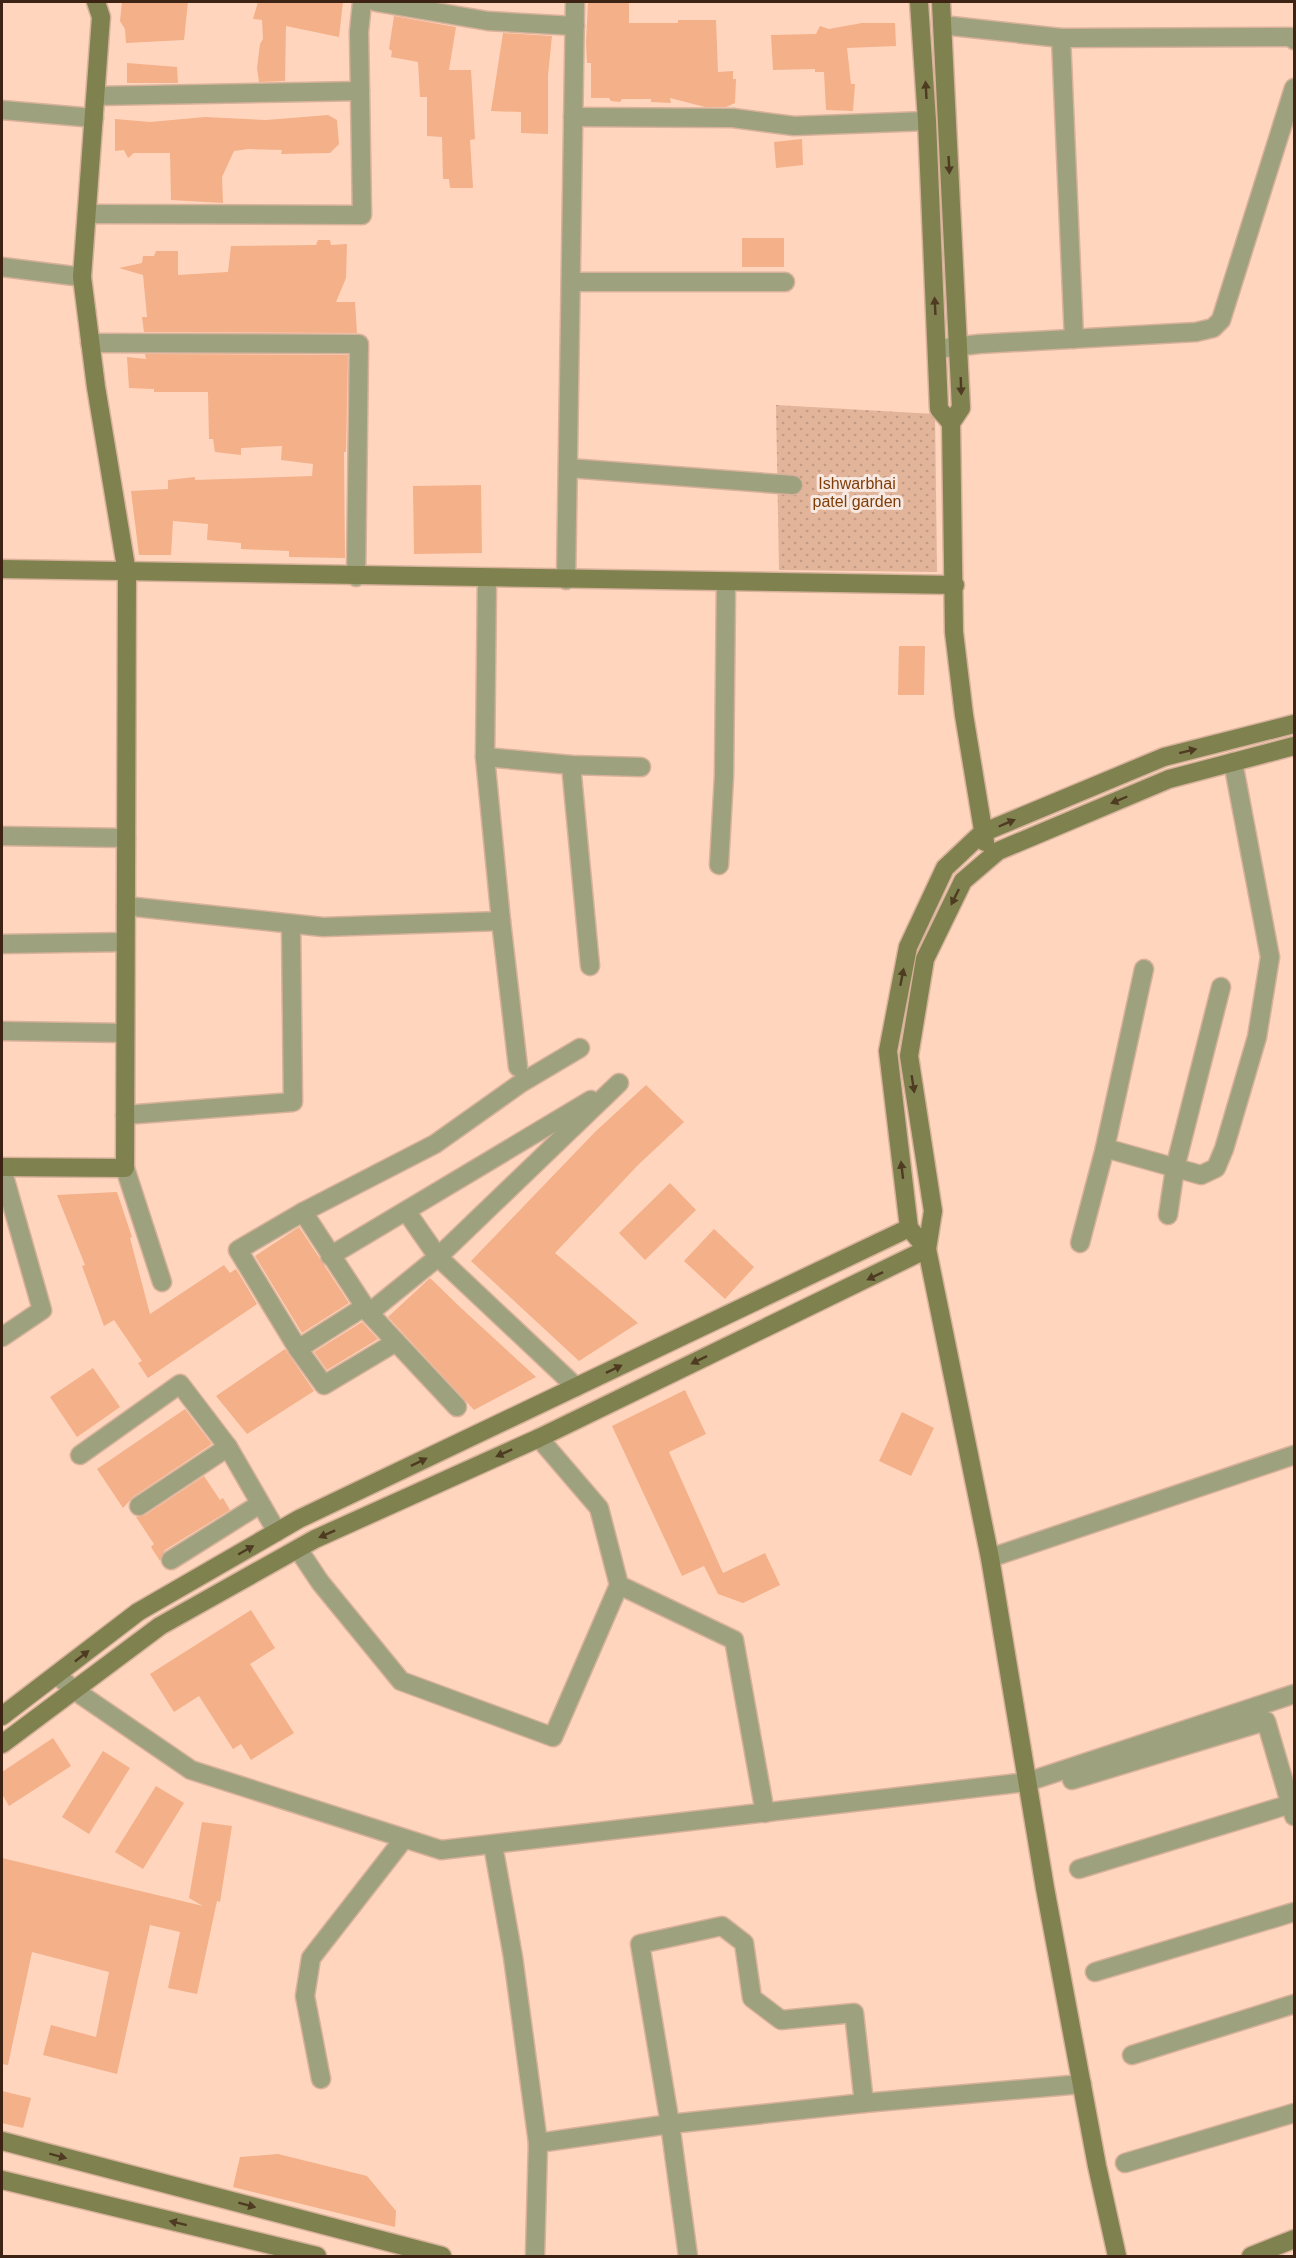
<svg xmlns="http://www.w3.org/2000/svg" width="1296" height="2258" viewBox="0 0 1296 2258" font-family="Arial,sans-serif">
<style>
.park{fill:url(#park-dots)}
.building{fill:#f3b089}
.lines{fill:none;stroke-linecap:round;stroke-linejoin:round}
.street-casing{stroke:#d8b19b;stroke-width:21}
.secondary-casing{stroke:#d8b19b;stroke-width:21}
.street{stroke:#9ea17e;stroke-width:18}
.secondary{stroke:#7f824e;stroke-width:18}
.oneway{fill:#4e3b22}
.labels{text-anchor:middle;dominant-baseline:central;stroke-width:6;stroke-linejoin:round;paint-order:stroke}
.park-label{font-size:16px;fill:#7f3c07;stroke:#f7e9e1}
</style>
<defs>
<pattern id="park-dots" width="8" height="8" patternUnits="userSpaceOnUse" patternTransform="scale(1.5)"><rect width="8" height="8" fill="#e2b49a"/><path d="M2 2h.1M6 6h.1" fill="none" stroke="#c39a84" stroke-width="1.8" stroke-linecap="round"/></pattern>
</defs>
<rect width="100%" height="100%" fill="#ffd5bd"/>
<polygon class="park" points="776,405 935,414 937,572 779,570"/>
<g class="building">
<polygon points="122,2 188,2 184,40 126,43 125,29 120,21"/>
<polygon points="258,2 343,2 339,37 286,26 285,81 259,82 257,68 260,44 263,39 262,20 253,19"/>
<polygon points="588,2 629,2 629,23 678,23 678,20 716,20 718,72 733,71 733,79 736,79 735,103 726,107 705,107 670,98 671,103 651,102 651,99 622,99 620,102 611,101 609,98 591,98 591,63 587,63 586,43"/>
<polygon points="394,16 456,27 449,70 471,70 475,139 470,140 473,188 450,188 449,179 443,179 442,137 427,136 427,97 420,97 418,62 391,57 392,51 389,49"/>
<polygon points="862,23 895,23 896,46 847,48 851,84 855,84 853,111 826,110 824,72 815,72 815,69 773,70 771,35 816,34 820,26 829,29"/>
<polygon points="503,33 552,36 548,75 548,134 521,133 521,112 491,111"/>
<polygon points="127,63 177,67 178,83 127,83"/>
<polygon points="328,115 337,120 339,144 330,153 281,154 282,150 248,149 234,151 222,177 223,203 171,200 170,153 134,153 128,158 124,150 115,151 115,119 150,122 205,117 266,120"/>
<polygon points="802,139 803,165 776,168 774,142"/>
<rect x="742" y="238" width="42" height="29"/>
<polygon points="318,240 330,240 331,245 347,244 346,278 336,302 355,302 357,333 144,332 142,317 147,317 143,275 119,268 142,263 143,256 154,256 156,251 178,251 178,275 228,272 231,246 316,245"/>
<polygon points="145,354 348,355 346,452 344,452 345,558 289,557 289,551 241,549 241,543 207,540 208,524 173,521 171,555 139,555 131,491 168,489 168,480 195,477 195,480 312,476 313,464 281,460 282,446 241,448 241,455 215,452 213,439 209,439 208,392 154,392 154,389 129,388 127,357 146,359"/>
<polygon points="481,485 482,553 414,554 413,486"/>
<polygon points="899,646 925,646 924,695 898,695"/>
<polygon points="646,1085 684,1122 638,1165 555,1253 638,1323 579,1361 471,1261 595,1132"/>
<polygon points="670,1183 696,1210 645,1260 619,1233"/>
<polygon points="117,1192 132,1237 130,1238 150,1314 224,1265 230,1273 236,1269 257,1304 148,1378 138,1363 142,1361 114,1320 104,1326 82,1266 85,1265 57,1195"/>
<polygon points="299,1227 349,1303 302,1333 255,1256"/>
<polygon points="714,1229 754,1267 725,1299 684,1261"/>
<polygon points="430,1278 461,1308 536,1377 474,1410 388,1317"/>
<polygon points="362,1322 378,1339 327,1370 314,1352"/>
<polygon points="285,1349 314,1391 247,1434 216,1396"/>
<polygon points="93,1368 120,1407 77,1437 50,1397"/>
<polygon points="685,1390 706,1434 669,1452 723,1573 765,1553 780,1585 743,1603 718,1594 704,1566 682,1576 612,1426"/>
<polygon points="185,1409 212,1444 133,1497 123,1508 97,1469"/>
<polygon points="902,1412 934,1428 911,1476 879,1461"/>
<polygon points="204,1476 220,1500 223,1498 230,1510 165,1550 160,1561 151,1547 154,1544 136,1517 145,1515"/>
<polygon points="251,1610 275,1648 250,1664 294,1733 251,1760 241,1744 233,1749 199,1696 174,1712 150,1674"/>
<polygon points="53,1738 71,1766 9,1806 2,1794 2,1772"/>
<polygon points="103,1751 130,1768 89,1834 62,1817"/>
<polygon points="156,1786 184,1803 143,1869 115,1852"/>
<polygon points="202,1822 232,1826 220,1902 217,1901 197,1994 168,1988 180,1932 150,1925 117,2074 43,2055 51,2025 96,2037 109,1972 32,1952 8,2065 2,2064 2,1858 203,1906 189,1898"/>
<polygon points="2,2091 31,2098 23,2128 2,2123"/>
<polygon points="278,2154 367,2176 396,2211 395,2227 233,2187 240,2157"/>
</g>
<g class="lines">
<g class="street-casing">
<g id="street">
<polyline points="376,2 488,21 575,26"/>
<polyline points="942,25 1061,38 1291,37 1294,40"/>
<polyline points="1061,38 1074,339"/>
<polyline points="96,96 360,91"/>
<polyline points="2,110 94,118"/>
<polyline points="573,117 733,118 794,126 927,121"/>
<polyline points="87,214 362,215 359,32 362,2"/>
<polyline points="2,267 82,277"/>
<polyline points="571,282 785,282"/>
<polyline points="90,343 359,344 356,577"/>
<polyline points="937,349 979,344 1196,332 1213,328 1221,320 1294,88"/>
<polyline points="568,468 793,485"/>
<polyline points="566,580 575,2"/>
<polyline points="485,757 571,765 641,767"/>
<polyline points="571,765 590,966"/>
<polyline points="2,836 126,838"/>
<polyline points="719,865 724,776 726,583"/>
<polyline points="126,906 323,927 501,921 485,757 487,579"/>
<polyline points="501,921 518,1067"/>
<polyline points="2,944 125,942"/>
<polyline points="1144,969 1105,1148 1201,1175 1216,1168 1224,1149 1257,1037 1270,957 1233,762"/>
<polyline points="2,1031 125,1033"/>
<polyline points="125,1115 293,1102 291,924"/>
<polyline points="125,1168 162,1282"/>
<polyline points="2,1169 42,1310 2,1337"/>
<polyline points="406,1211 438,1257 369,1313 303,1212 435,1144 521,1083 580,1048"/>
<polyline points="303,1212 238,1250 298,1349 324,1385 396,1342"/>
<polyline points="1168,1215 1175,1168 1221,987"/>
<polyline points="1080,1243 1105,1148"/>
<polyline points="330,1256 591,1100"/>
<polyline points="369,1313 457,1407"/>
<polyline points="298,1349 364,1307"/>
<polyline points="576,1387 438,1257 619,1083"/>
<polyline points="539,1438 599,1508 619,1585 734,1640 765,1813"/>
<polyline points="80,1455 180,1384 228,1447 277,1532"/>
<polyline points="139,1506 228,1447"/>
<polyline points="298,1549 320,1582 401,1681 553,1737 619,1585"/>
<polyline points="990,1558 1294,1455"/>
<polyline points="171,1560 260,1504"/>
<polyline points="57,1675 74,1690 191,1770 441,1850 1027,1782 1294,1694"/>
<polyline points="1072,1780 1266,1721 1294,1816"/>
<polyline points="493,1845 513,1957 538,2143 535,2256"/>
<polyline points="1079,1869 1294,1803"/>
<polyline points="1095,1972 1294,1912"/>
<polyline points="1132,2055 1294,2004"/>
<polyline points="321,2079 305,1996 311,1958 403,1840"/>
<polyline points="538,2143 670,2124 640,1944 722,1926 744,1943 752,1998 781,2020 854,2013 864,2103"/>
<polyline points="1125,2163 1294,2113"/>
<polyline points="688,2256 670,2124 864,2103 1082,2084"/>
</g>
</g>
<g class="secondary-casing">
<g id="secondary">
<polyline points="919,2 927,121 939,409 951,423"/>
<polyline points="941,2 961,408 951,423 954,632 964,715 985,842"/>
<polyline points="2,569 955,585"/>
<polyline points="2,1167 125,1168 127,573 96,387 82,277 101,17 96,2"/>
<polyline points="2,1716 138,1612 299,1519 909,1228"/>
<polyline points="2,1744 160,1626 315,1539 539,1438 927,1249 933,1211 909,1056 925,959 963,881 998,851 1169,779 1294,746"/>
<polyline points="2,2141 442,2256"/>
<polyline points="2,2180 317,2256"/>
<polyline points="1117,2256 1097,2166 1045,1888 990,1558 927,1249 909,1228 888,1051 908,947 945,868 982,833 1164,757 1294,724"/>
<polyline points="1251,2256 1294,2239"/>
</g>
</g>
<use href="#street" class="street"/>
<use href="#secondary" class="secondary"/>
</g>
<defs><path id="oneway-solid" d="M-6-.8H1V-3.2L6.5 0L1 3.2V.8H-6Z" transform="scale(1.5)"/></defs>
<g class="oneway">
<use href="#oneway-solid" transform="translate(926 90) rotate(-93)"/>
<use href="#oneway-solid" transform="translate(949 165) rotate(87)"/>
<use href="#oneway-solid" transform="translate(935 306) rotate(-93)"/>
<use href="#oneway-solid" transform="translate(961 386) rotate(88)"/>
<use href="#oneway-solid" transform="translate(1188 751) rotate(-14)"/>
<use href="#oneway-solid" transform="translate(1119 800) rotate(157)"/>
<use href="#oneway-solid" transform="translate(1007 823) rotate(-23)"/>
<use href="#oneway-solid" transform="translate(955 897) rotate(116)"/>
<use href="#oneway-solid" transform="translate(902 977) rotate(-79)"/>
<use href="#oneway-solid" transform="translate(913 1084) rotate(81)"/>
<use href="#oneway-solid" transform="translate(902 1170) rotate(-97)"/>
<use href="#oneway-solid" transform="translate(875 1276) rotate(154)"/>
<use href="#oneway-solid" transform="translate(699 1360) rotate(154)"/>
<use href="#oneway-solid" transform="translate(614 1369) rotate(-26)"/>
<use href="#oneway-solid" transform="translate(504 1453) rotate(156)"/>
<use href="#oneway-solid" transform="translate(419 1462) rotate(-26)"/>
<use href="#oneway-solid" transform="translate(327 1534) rotate(156)"/>
<use href="#oneway-solid" transform="translate(246 1550) rotate(-30)"/>
<use href="#oneway-solid" transform="translate(82 1656) rotate(-38)"/>
<use href="#oneway-solid" transform="translate(58 2156) rotate(15)"/>
<use href="#oneway-solid" transform="translate(247 2205) rotate(15)"/>
<use href="#oneway-solid" transform="translate(178 2223) rotate(-166)"/>
</g>
<g class="labels">
<g class="park-label">
<text x="857" y="483">Ishwarbhai<tspan x="857" dy="18">patel garden</tspan></text>
</g>
</g>
<rect width="1296" height="2258" fill="none" stroke="#3d2313" stroke-width="6"/>
</svg>
